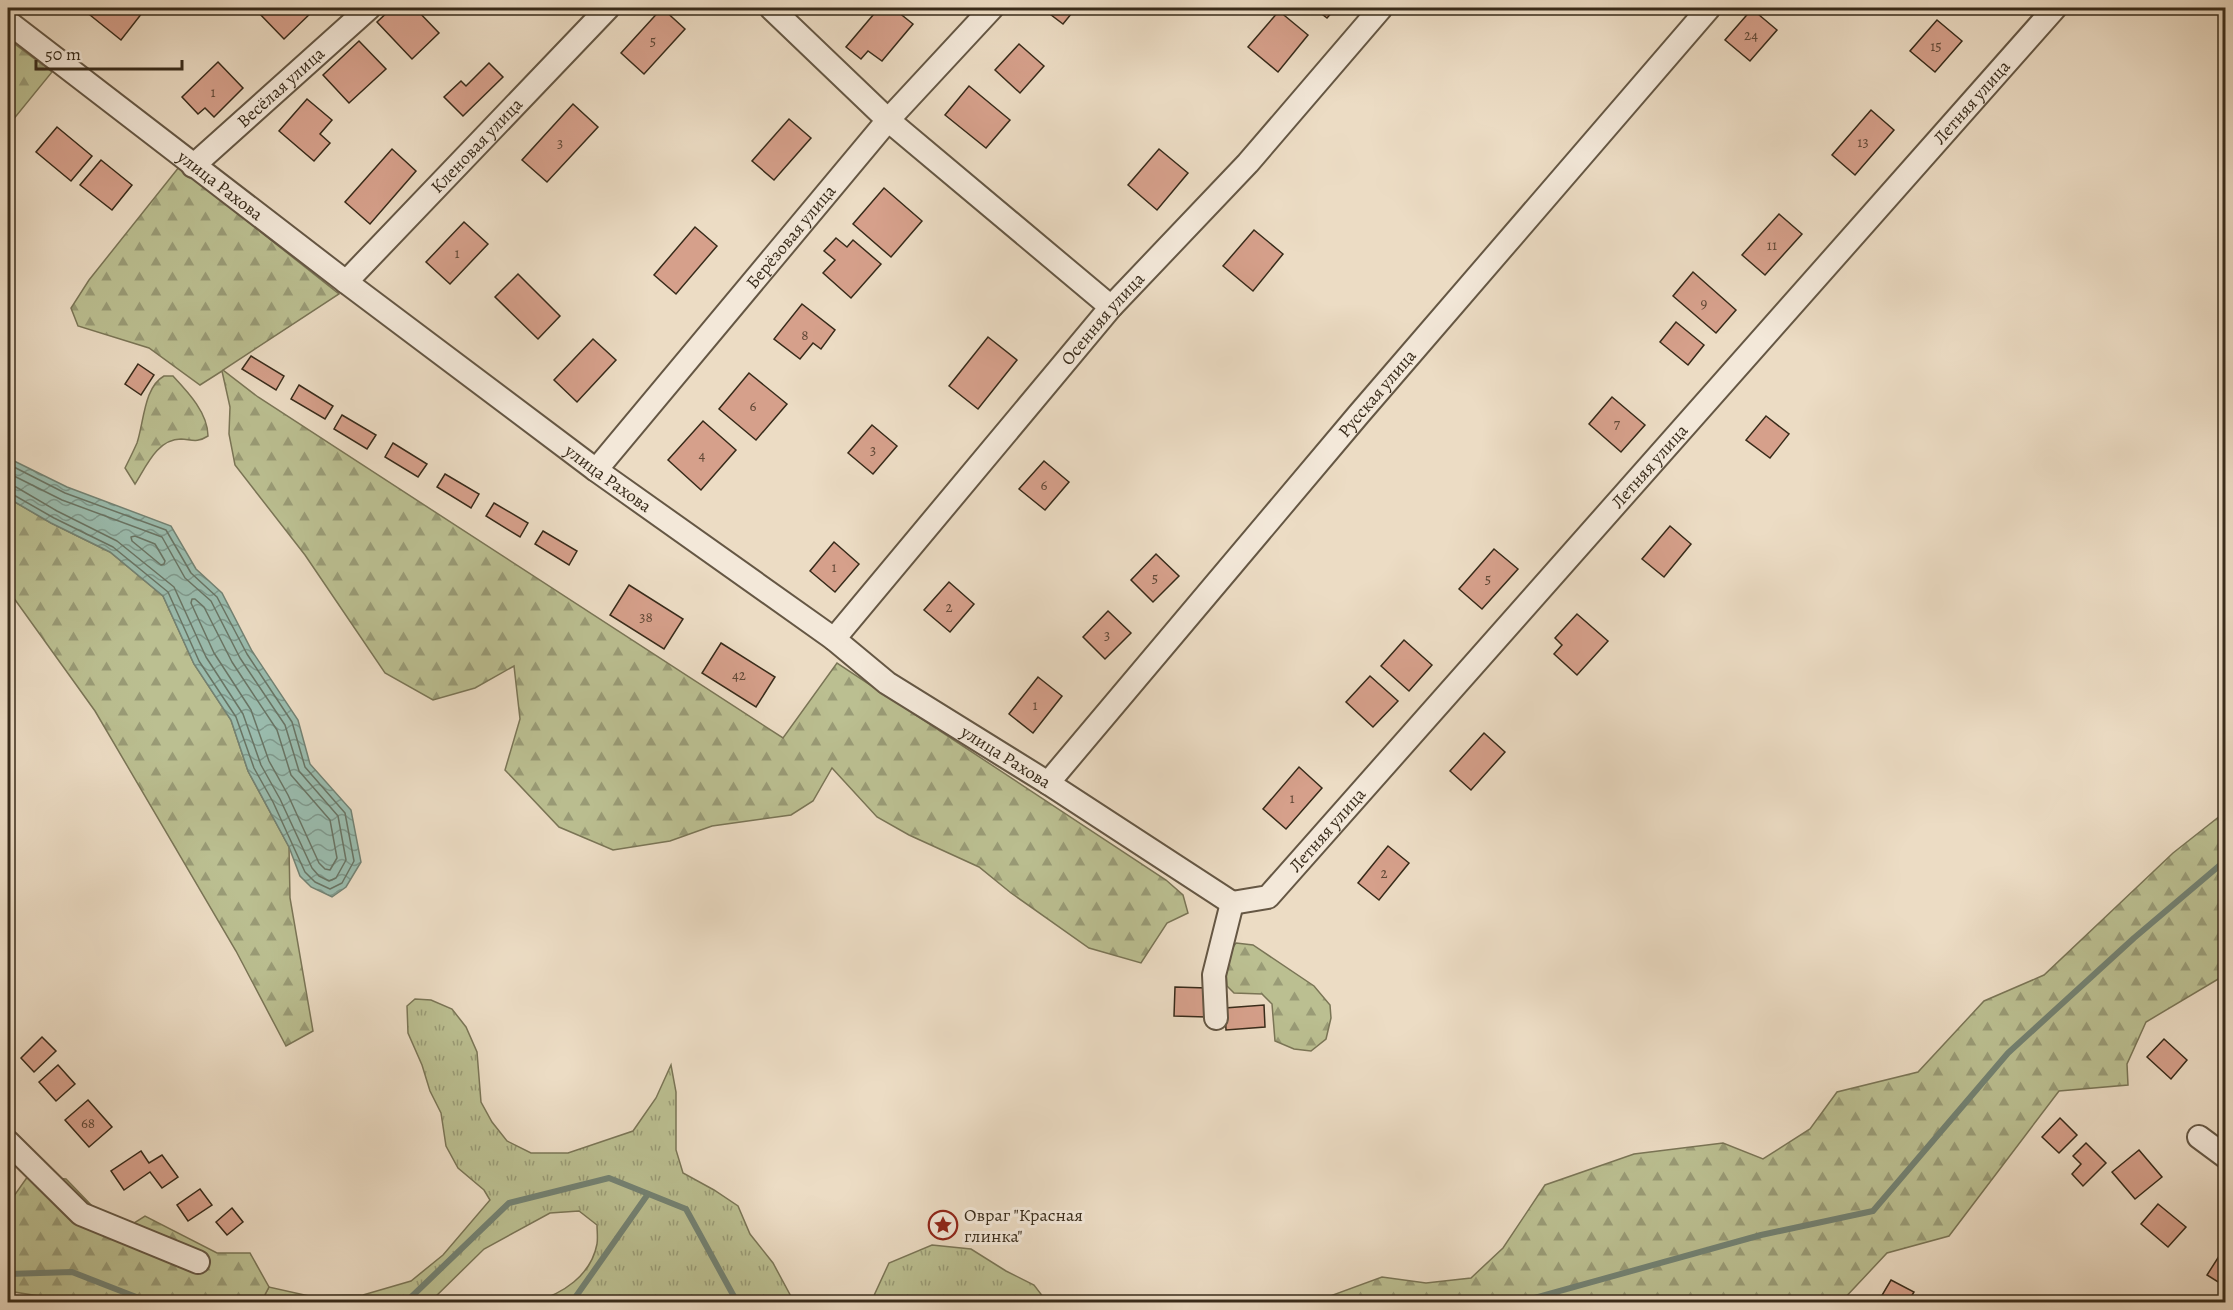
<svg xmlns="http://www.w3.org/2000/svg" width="2233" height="1310" viewBox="0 0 2233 1310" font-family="Alegreya,serif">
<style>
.grass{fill:url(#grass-tufts);stroke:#7a7556;stroke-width:1.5}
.forest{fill:url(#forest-firs);stroke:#7a7556;stroke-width:1.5}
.water{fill:url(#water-waves);stroke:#738273;stroke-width:1.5}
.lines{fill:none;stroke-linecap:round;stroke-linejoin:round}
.shore{stroke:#697464;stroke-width:1.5}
.stream{stroke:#738273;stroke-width:6}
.building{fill:#d6a08b;stroke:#382b1a;stroke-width:1.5}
.minor-casing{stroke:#655744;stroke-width:26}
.minor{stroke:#f3e8d9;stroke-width:22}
.labels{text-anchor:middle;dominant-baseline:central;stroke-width:6;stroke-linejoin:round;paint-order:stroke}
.number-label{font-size:15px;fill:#604836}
.street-label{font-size:18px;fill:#382b1a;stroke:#f3e8d9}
.poi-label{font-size:18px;fill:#382b1a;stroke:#f3e8d9;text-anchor:start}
</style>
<defs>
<pattern id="grass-tufts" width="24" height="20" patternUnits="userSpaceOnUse" patternTransform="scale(1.5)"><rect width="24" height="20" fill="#bbbf91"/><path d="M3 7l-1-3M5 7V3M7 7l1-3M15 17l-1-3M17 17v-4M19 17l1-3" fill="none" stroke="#999b76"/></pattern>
<pattern id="forest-firs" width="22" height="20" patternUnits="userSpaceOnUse" patternTransform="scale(1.5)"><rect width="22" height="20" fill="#bbbf91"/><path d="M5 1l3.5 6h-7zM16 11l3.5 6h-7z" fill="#999b76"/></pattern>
<pattern id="water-waves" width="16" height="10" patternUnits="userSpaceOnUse" patternTransform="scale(1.5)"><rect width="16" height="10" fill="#9abcae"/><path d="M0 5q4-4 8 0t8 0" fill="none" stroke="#7f998d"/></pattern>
</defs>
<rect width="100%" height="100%" fill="#ecdcc4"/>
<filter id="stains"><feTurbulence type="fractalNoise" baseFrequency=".00333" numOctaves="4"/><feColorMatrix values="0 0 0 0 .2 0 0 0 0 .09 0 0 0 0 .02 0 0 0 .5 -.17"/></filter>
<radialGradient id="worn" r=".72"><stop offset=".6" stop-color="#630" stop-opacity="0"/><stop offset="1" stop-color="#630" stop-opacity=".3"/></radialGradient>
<g class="grass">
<path d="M415,999L431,1000L452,1009L466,1027L477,1052L481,1102L492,1122L507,1141L531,1153H568L633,1131L656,1098L671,1065L676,1092V1150L683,1173L714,1190L738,1206L750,1234L773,1263L794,1302H534C562,1294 591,1276 597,1244C598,1238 597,1231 597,1225L579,1211L550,1213L484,1249L430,1302H261L269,1287L309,1296L363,1295L411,1281L443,1255L490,1200L484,1190L458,1168L446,1146L441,1113L430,1091L422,1065L408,1033L407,1006Z"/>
<polygon points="932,1245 971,1249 1006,1271 1034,1285 1047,1302 871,1302 889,1263"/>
</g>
<g class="forest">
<polygon points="8,39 52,72 8,126"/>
<polygon points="179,167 339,294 223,370 258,397 783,738 837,663 1166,880 1183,895 1188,913 1167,923 1141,963 1089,948 1011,893 979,867 909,835 877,817 832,768 813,801 791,815 712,826 670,841 613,850 559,827 505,770 520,719 514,666 475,688 433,700 385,673 305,555 235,465 229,434 230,407 222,371 200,385 149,348 78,326 71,308 89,280"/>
<path d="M164,376H173C188,392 208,413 208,436C197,443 193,440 181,439C157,439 146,467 135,484L125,468C129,460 133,452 137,443C144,422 144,387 164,376Z"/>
<polygon points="8,498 51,523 110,552 163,596 194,664 231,720 248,771 289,847 290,898 313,1031 286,1046 236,951 95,711 8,590"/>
<polygon points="2225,812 2225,975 2146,1022 2127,1064 2128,1085 2059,1091 1949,1236 1887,1253 1841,1302 1326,1302 1330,1296 1382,1277 1426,1283 1471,1278 1503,1248 1545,1185 1634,1154 1723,1143 1763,1159 1810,1129 1837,1092 1918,1072 1984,1001 2044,975 2173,853"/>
<polygon points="1236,943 1253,945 1314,986 1330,1005 1331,1018 1326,1039 1311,1051 1294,1049 1275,1041 1272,1004 1262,994 1234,993 1227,986 1225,958"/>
<polygon points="28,1176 66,1179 94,1208 112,1237 145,1216 217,1253 250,1253 269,1287 261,1302 54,1302 39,1296 8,1291 8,1195 14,1196"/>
</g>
<polygon class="water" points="8,458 67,487 171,526 196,569 222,593 252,651 298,720 310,764 351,810 361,862 346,887 332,897 311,887 300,876 289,847 248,771 231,720 194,664 163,596 110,552 51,523 8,498"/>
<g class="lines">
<g class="shore">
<polyline points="8,464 65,493 166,530 191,573 217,597 247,654 292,722 305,767 345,813 354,861 342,883 330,889 315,882 305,872 273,802 254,768 236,717 199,661 168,592 113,547 54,518 12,494 8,493"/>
<polyline points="8,473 62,500 162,537 185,578 211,601 240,658 285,725 299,771 338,816 346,860 336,878 329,881 319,876 312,868 280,799 261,765 243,714 206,657 174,587 117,541 57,511 16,487 8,485"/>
<polygon points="135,536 155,544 165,561 164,564 161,565 132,541 131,537"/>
<polygon points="192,599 195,599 204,607 232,662 277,730 291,775 330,820 337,858 330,870 325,869 319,863 288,795 269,761 251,710 214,653 191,603"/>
</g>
<g class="stream">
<polyline points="8,1274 72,1272 149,1302"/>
<polyline points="406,1302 509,1203 609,1178 686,1209 737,1302"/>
<polyline points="572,1302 648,1194"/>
<polyline points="1520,1302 1761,1235 1873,1211 2008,1053 2134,938 2226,860"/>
</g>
</g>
<g class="building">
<polygon points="88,8 146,8 121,40 85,11"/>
<polygon points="258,8 316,8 284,39 256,10"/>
<polygon points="392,8 400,13 405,8 415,8 439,33 412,59 377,22"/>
<polygon points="662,8 685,29 644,74 621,53"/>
<polygon points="879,8 893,8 913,24 882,61 868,51 861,59 846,47"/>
<polygon points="1042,8 1076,8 1063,24"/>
<polygon points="1314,8 1336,8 1327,18"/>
<polygon points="1752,9 1777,30 1750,61 1725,40"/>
<polygon points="1279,11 1308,35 1278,72 1248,47"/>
<polygon points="1937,20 1962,41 1935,72 1910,51"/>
<polygon points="359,41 386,69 349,103 323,75"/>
<polygon points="1019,44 1044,66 1020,93 995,70"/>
<polygon points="218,62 243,88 214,117 205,108 198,114 182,97"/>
<polygon points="489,63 503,77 463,116 444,97 461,81 466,86"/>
<polygon points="969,86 1010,120 986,148 945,115"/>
<polygon points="307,99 332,120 320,134 330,143 314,161 279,131"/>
<polygon points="573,104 598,127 547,182 522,160"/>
<polygon points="1871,110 1894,130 1855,175 1832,155"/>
<polygon points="789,119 811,138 774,180 752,161"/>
<polygon points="57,127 92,156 71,181 36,152"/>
<polygon points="392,149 416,171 370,224 345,202"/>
<polygon points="1159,149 1188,173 1157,210 1128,185"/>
<polygon points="101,160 132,185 112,210 80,185"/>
<polygon points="884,188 922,221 891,257 853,224"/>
<polygon points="1779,214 1802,234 1765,275 1742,255"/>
<polygon points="464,222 488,244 450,284 426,262"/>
<polygon points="695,227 717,246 676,294 654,275"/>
<polygon points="1254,230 1283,254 1253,291 1223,266"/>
<polygon points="836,238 847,247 853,240 881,264 851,298 823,273 835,260 824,251"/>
<polygon points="1693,272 1736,310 1716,333 1673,296"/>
<polygon points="518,274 560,316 538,339 495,297"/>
<polygon points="802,304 835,330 821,349 813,343 800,359 774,339"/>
<polygon points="1676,322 1704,345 1688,365 1660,342"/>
<polygon points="988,337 1017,360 978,409 949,386"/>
<polygon points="593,339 616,360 577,402 554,380"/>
<polygon points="251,356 284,376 276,390 242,369"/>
<polygon points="138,364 154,375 141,395 125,384"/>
<polygon points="749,373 787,404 756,440 719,409"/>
<polygon points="299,385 333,406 325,419 291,399"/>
<polygon points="1612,397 1645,425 1621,452 1589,424"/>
<polygon points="342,415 376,435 367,449 334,429"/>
<polygon points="1766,416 1789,434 1770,458 1746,440"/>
<polygon points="703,421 736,450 701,490 668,460"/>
<polygon points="872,425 897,446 873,474 848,453"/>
<polygon points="393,443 427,464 418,477 385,457"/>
<polygon points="1044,461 1069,482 1045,510 1019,489"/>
<polygon points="445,474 479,494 471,508 437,487"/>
<polygon points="494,503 528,523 520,537 486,516"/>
<polygon points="1670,526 1691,544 1664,577 1642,559"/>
<polygon points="543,531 577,551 569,565 535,544"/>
<polygon points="834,542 859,564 835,592 810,571"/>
<polygon points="1494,549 1518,569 1482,609 1459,589"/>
<polygon points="1156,554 1179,576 1153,602 1131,580"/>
<polygon points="949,582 974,604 950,632 924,610"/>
<polygon points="629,585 683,619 664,649 610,615"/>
<polygon points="1108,611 1131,633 1105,659 1083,637"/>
<polygon points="1577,614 1608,641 1577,675 1554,654 1562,645 1555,638"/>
<polygon points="1404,640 1432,665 1409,691 1381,666"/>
<polygon points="721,643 775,677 756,707 702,673"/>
<polygon points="1370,676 1398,701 1373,727 1346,702"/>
<polygon points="1038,677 1062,696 1033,733 1009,714"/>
<polygon points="1484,733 1505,752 1471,790 1450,771"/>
<polygon points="1299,767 1322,788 1286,829 1263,809"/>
<polygon points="1388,846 1409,863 1379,900 1358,883"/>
<polygon points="1175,987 1207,988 1206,1017 1174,1016"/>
<polygon points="1264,1005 1265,1027 1226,1030 1225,1008"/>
<polygon points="42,1037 56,1051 34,1072 21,1058"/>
<polygon points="2164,1039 2187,1060 2171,1079 2147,1057"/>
<polygon points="58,1065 75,1084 56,1101 39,1082"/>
<polygon points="88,1100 112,1127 89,1147 65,1120"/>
<polygon points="2060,1118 2077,1135 2059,1153 2042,1137"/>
<polygon points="2086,1143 2106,1163 2083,1186 2072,1174 2081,1164 2073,1156"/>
<polygon points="2139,1150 2162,1177 2135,1199 2112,1172"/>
<polygon points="141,1151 149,1163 162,1155 178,1177 162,1188 150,1172 124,1190 111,1171"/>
<polygon points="200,1189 212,1205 188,1221 177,1205"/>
<polygon points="2158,1204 2186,1227 2168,1247 2141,1224"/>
<polygon points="232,1208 243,1222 227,1235 216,1222"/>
<polygon points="2223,1250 2226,1251 2226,1287 2207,1275"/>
<polygon points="1891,1280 1914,1292 1908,1302 1878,1302"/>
</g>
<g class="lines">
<g class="minor-casing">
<g id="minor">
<polyline points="771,8 888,120 1111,307"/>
<path id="s1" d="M8,22L346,282L596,470L834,639L887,683L1048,783L1232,903"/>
<path id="s2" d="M193,166L369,8"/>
<path id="s3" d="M346,282L608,8"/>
<path id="s4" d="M596,470L888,120L992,8"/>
<path id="s5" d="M834,639L1111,307L1248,163L1381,8"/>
<path id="s6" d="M1048,783L1359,414L1709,8"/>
<path id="s7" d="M1232,903L1268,897L2055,8"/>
<polyline points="1216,1018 1214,975 1232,903"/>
<polyline points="2199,1137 2226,1157"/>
<polyline points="8,1142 81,1214 198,1262"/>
</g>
</g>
<use href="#minor" class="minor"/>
</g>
<defs>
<g id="sight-ring" transform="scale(1.5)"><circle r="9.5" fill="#f3e8d9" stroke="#8f2418" stroke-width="1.5"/><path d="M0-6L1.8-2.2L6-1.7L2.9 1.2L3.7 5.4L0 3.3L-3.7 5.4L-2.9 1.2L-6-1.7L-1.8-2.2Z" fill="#8f2418"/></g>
</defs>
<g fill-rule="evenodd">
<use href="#sight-ring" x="943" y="1225"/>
</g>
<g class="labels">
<g class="number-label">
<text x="1751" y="35">24</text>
<text x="653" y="41">5</text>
<text x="1936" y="46">15</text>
<text x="213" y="92">1</text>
<text x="1863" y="142">13</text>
<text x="560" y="143">3</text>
<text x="1772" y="245">11</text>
<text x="457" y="253">1</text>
<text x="1704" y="303">9</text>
<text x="805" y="335">8</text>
<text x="753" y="406">6</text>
<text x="1617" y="424">7</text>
<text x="873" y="450">3</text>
<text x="702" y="455">4</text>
<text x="1044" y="485">6</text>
<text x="834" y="567">1</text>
<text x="1155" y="578">5</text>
<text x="1488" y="579">5</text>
<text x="949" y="607">2</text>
<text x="646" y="617">38</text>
<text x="1107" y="635">3</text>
<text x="739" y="675">42</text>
<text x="1035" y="705">1</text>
<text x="1292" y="798">1</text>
<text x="1384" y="873">2</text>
<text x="88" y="1123">68</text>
</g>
<g class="street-label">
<text stroke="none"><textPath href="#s2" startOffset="118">Весёлая улица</textPath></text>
<text stroke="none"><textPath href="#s7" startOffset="1098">Летняя улица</textPath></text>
<text stroke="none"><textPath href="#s3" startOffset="189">Кленовая улица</textPath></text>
<text stroke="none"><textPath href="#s1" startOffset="268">улица Рахова</textPath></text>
<text stroke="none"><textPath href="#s4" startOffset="304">Берёзовая улица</textPath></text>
<text stroke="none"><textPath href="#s5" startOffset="418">Осенняя улица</textPath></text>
<text stroke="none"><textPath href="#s6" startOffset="510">Русская улица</textPath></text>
<text stroke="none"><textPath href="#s7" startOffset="612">Летняя улица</textPath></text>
<text stroke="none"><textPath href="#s1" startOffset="754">улица Рахова</textPath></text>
<text stroke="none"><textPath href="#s1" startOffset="1240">улица Рахова</textPath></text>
<text stroke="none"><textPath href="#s7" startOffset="126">Летняя улица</textPath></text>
</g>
<g class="poi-label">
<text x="964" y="1215">Овраг "Красная<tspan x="964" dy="21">глинка"</tspan></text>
</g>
</g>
<rect width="2233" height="1310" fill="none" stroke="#ecdcc4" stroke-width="30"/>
<rect x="9" y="9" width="2215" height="1292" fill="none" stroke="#382b1a" stroke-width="3"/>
<rect x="15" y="15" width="2203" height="1280" fill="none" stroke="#382b1a" stroke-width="1.5"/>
<path d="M36 60v9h146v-9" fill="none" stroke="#382b1a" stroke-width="3"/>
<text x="45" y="60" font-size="18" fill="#382b1a" stroke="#f3e8d9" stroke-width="4.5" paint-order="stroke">50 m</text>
<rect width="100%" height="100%" filter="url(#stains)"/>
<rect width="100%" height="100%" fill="url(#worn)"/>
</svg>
